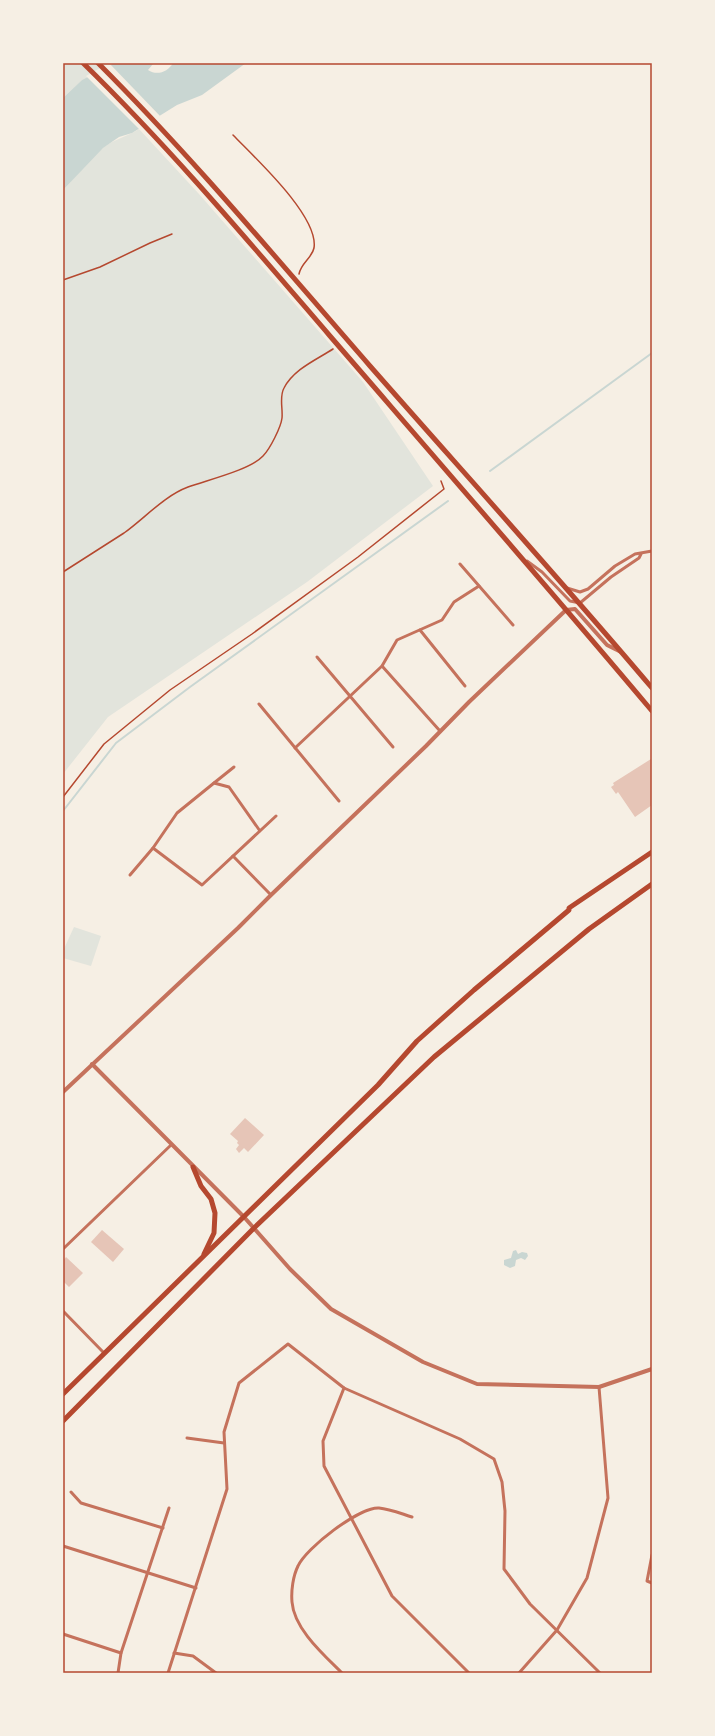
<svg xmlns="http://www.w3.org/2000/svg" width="715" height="1736" viewBox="0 0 715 1736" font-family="Lato,sans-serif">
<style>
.green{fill:#e2e4dc}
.water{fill:#c9d6d2}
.pier{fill:#f6efe4}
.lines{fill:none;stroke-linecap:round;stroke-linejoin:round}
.stream{stroke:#c9d6d2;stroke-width:2}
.building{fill:#e6c5b7}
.path{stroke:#b5482f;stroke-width:1.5}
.minor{stroke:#c5725c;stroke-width:3}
.tertiary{stroke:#c5725c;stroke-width:4}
.primary{stroke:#b5482f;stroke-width:5}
.neatline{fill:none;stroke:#b5482f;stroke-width:1.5}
</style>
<rect width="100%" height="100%" fill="#f6efe4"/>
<g class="green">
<polygon points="63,63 114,63 82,80 63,98"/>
<path d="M139,129L199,194L363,382L433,486L307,582L108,717L63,774V190C76,176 89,160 104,147C115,139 128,136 139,129Z"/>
<polygon points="74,927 101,936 91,966 63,958 63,951"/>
</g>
<g class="water">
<path d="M114,63H156L153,64L148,70C157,76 168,72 173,63H246L202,95L177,105L132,133L119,137L103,148L63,190V98L82,80Z"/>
<polygon points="516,1250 518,1254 522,1252 527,1253 528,1256 525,1260 521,1258 516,1260 515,1266 510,1268 504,1265 504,1260 511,1258 513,1251"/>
</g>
<polygon class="pier" points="109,63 161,117 140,130 86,76"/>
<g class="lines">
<g class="stream">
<polyline points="490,471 652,353"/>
<polyline points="63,811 116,743 190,687 448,501"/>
</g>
</g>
<g class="building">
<polygon points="651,759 652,805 635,817 618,792 616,794 611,787 614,785 613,783"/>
<polygon points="245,1118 264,1135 248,1152 244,1148 239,1153 236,1149 239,1145 237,1143 238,1141 230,1134"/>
<polygon points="102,1230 124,1249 113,1262 91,1242"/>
<polygon points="66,1257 83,1273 69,1287 64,1282 63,1283 63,1261"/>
</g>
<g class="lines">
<g class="path">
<path d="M233,135C254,157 319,216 314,248C312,258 301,263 299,274"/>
<polyline points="63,280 100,267 150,243 172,234"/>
<path d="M63,572C83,559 104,546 124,533C145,518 164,496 188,487C207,480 250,470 263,456C270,449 281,427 282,418C283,408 279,397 284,388C294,369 316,360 333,349"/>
<polyline points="63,797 104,744 170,690 252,634 358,557 444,489 441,481"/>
</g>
<g class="minor">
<polyline points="527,561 542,572 570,601 580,603 611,577 639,558 641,554"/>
<polyline points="460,564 513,625"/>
<polyline points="567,588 580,592 588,589 615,566 635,554 652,551"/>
<polyline points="420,630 465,686"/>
<polyline points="317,657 393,747"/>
<polyline points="382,666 440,731"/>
<polyline points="259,704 339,801"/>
<polyline points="295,748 382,666 397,640 442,620 454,602 479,586"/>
<polyline points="214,783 234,767"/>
<polyline points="260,831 229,787 214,783 177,813 153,848 202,885 276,816"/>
<polyline points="233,856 271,895"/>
<polyline points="130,875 153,848"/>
<polyline points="63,1249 171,1145"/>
<polyline points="63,1311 104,1353"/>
<polyline points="344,1388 323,1441 324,1466 392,1596 469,1673"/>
<polyline points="187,1438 224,1443"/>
<polyline points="71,1492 81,1503 163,1528"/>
<polyline points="63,1546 196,1588"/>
<polyline points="652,1555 647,1581 652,1583"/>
<polyline points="63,1634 121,1653"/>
<polyline points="174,1653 193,1656 216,1673"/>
<polyline points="118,1673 121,1653 169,1508"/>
<polyline points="168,1673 227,1489 224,1432 239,1383 288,1344 344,1388 460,1439 494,1459 502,1482 505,1511 504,1569 530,1604 600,1673"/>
<path d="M342,1673C324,1655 294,1629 292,1602C291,1591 293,1576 298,1566C306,1548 359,1507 379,1508C390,1509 402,1514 412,1517"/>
<polyline points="519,1673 557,1630 587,1578 608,1498 599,1387"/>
</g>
<g class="tertiary">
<polyline points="92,1064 244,1217 290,1269 331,1309 423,1362 477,1384 599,1387 652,1369"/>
<polyline points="63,1092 238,928 271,895 426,746 469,702 566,610 575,609 607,645 621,652"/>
</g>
<g class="primary">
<path d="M83,63C171,149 250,243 330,336C438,461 546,585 652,711"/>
<path d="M98,63C194,159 281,264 370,366C464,473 560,579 652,688"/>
<polyline points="193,1167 201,1186 211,1199 215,1213 214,1233 204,1254"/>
<polyline points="63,1394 378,1085 417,1041 474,990 569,910 569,908 652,852"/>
<polyline points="63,1421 254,1228 434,1057 589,929 652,884"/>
</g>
</g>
<rect width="715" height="1736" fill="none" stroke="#f6efe4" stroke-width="128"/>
<rect x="64" y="64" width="587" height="1608" class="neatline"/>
</svg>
